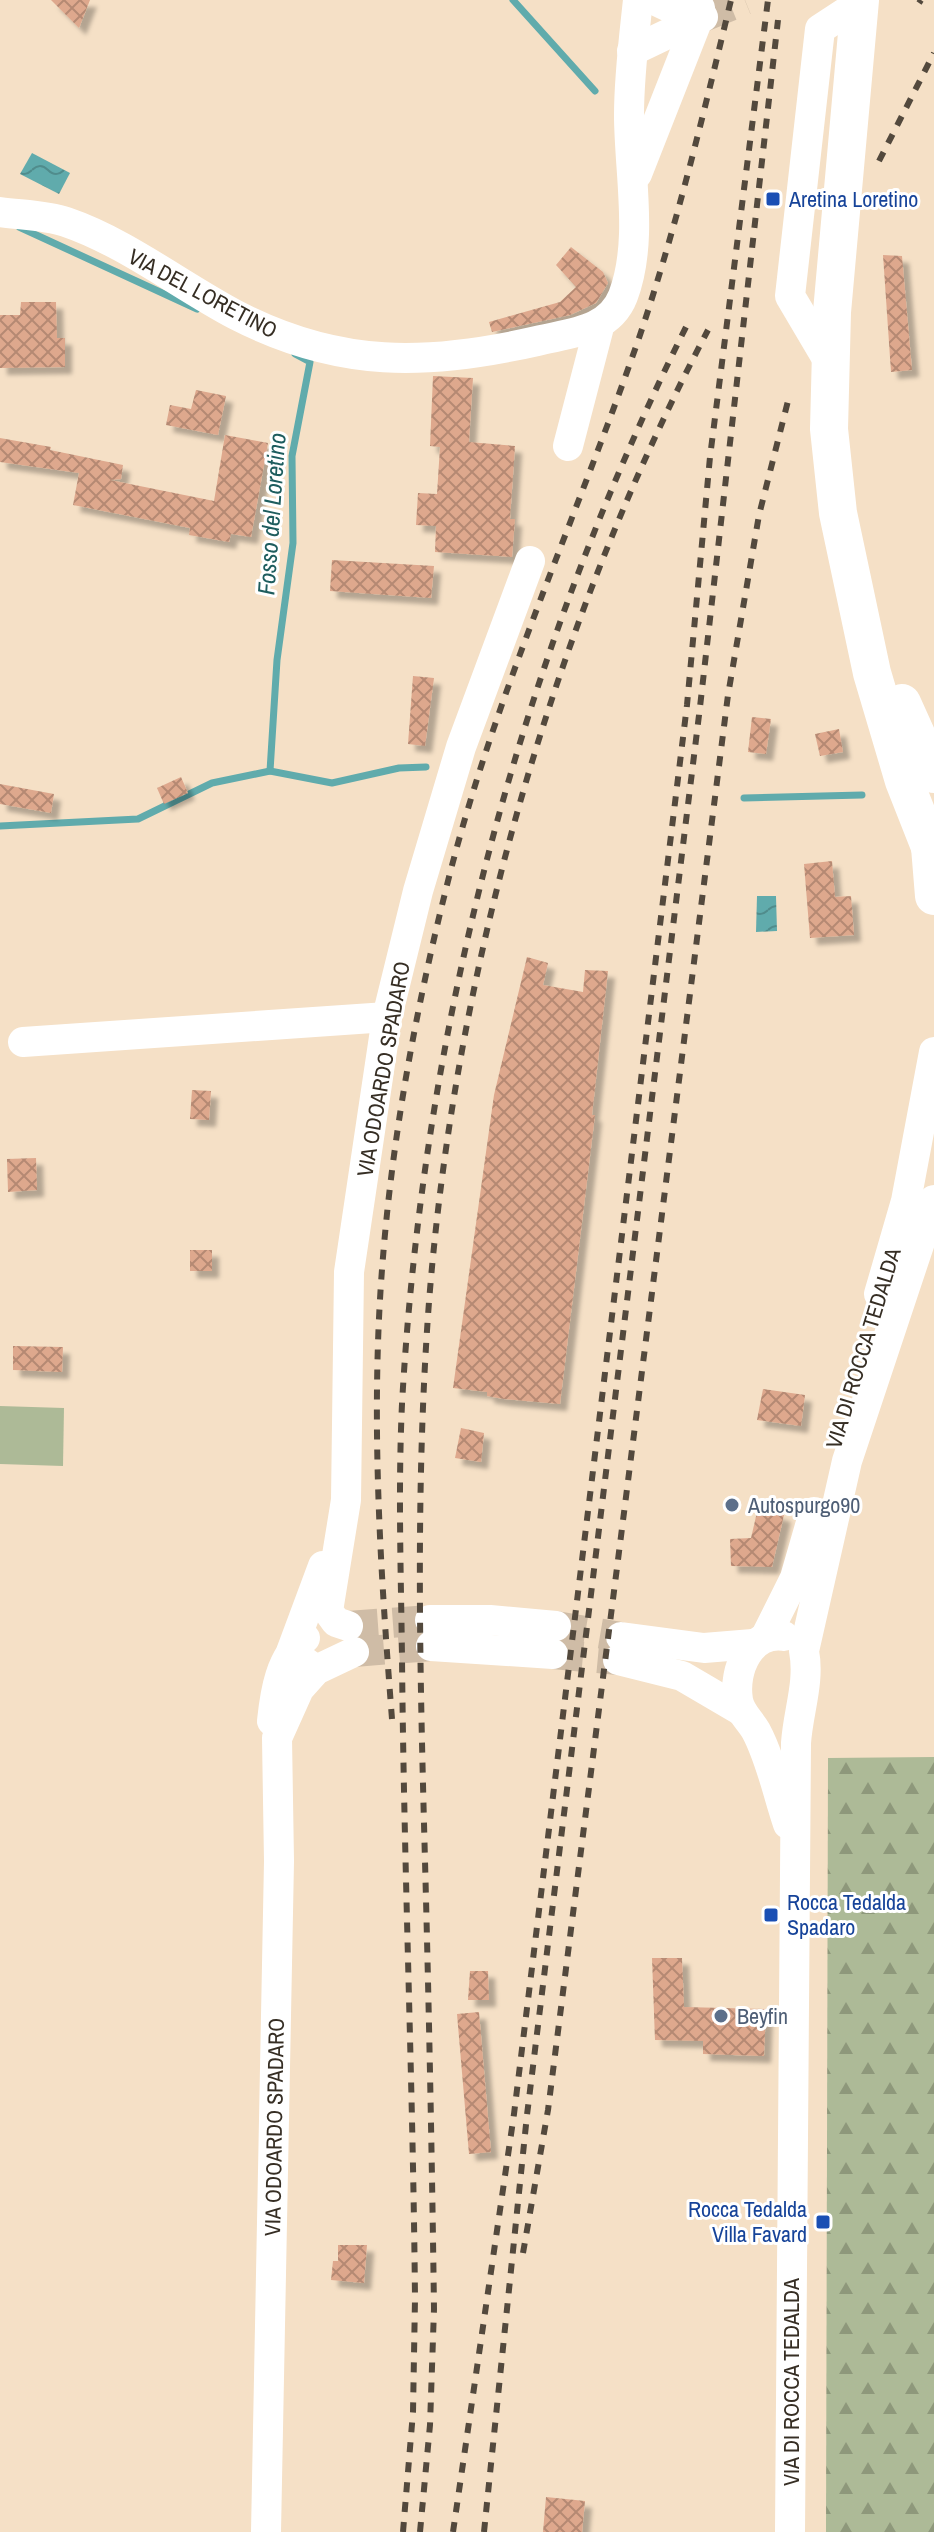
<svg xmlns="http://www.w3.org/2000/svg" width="934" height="2532" viewBox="0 0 934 2532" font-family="'Archivo Narrow',sans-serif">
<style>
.forest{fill:url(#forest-firs)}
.pitch{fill:#adba97}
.water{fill:url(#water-waves)}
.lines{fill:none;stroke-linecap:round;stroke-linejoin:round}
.stream{stroke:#60abac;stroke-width:7}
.building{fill:url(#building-cross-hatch);filter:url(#shadow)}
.minor-tunnel{stroke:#cfbca6;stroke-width:30;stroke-dasharray:30 15;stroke-linecap:butt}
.minor{stroke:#fff;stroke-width:30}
.major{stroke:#fff;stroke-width:38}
.rail{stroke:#53493d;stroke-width:6;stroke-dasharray:10 10;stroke-linecap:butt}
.transit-dot{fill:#1a4fb4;stroke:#fff;stroke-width:3}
.service-dot{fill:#5c6f8a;stroke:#fff;stroke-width:3}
.labels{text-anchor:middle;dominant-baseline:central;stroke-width:6;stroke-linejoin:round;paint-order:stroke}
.transit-label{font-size:22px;fill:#164399;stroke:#fff;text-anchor:start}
.street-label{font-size:22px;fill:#362e24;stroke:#fff}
.service-label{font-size:22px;fill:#4e5e75;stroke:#fff;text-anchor:start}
.water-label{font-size:24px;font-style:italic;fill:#1e5d5e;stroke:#fff}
</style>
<defs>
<pattern id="forest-firs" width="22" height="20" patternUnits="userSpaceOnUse" patternTransform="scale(2)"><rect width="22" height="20" fill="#adba97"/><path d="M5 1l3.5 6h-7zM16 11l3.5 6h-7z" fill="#8e987b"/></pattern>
<pattern id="water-waves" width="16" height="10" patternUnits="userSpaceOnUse" patternTransform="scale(2)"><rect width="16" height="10" fill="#60abac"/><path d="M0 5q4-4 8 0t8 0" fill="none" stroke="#508c8c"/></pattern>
<pattern id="building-cross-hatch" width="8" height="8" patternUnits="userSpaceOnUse" patternTransform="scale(2)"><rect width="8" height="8" fill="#dea88d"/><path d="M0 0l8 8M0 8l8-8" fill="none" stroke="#b58973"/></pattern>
<filter id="shadow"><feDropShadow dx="7" dy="7" stdDeviation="2" flood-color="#0004"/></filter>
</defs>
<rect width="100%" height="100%" fill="#f5e0c6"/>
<polygon class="forest" points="934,1757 934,2532 826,2532 828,1758"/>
<polygon class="pitch" points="0,1406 64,1408 63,1466 0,1464"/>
<g class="water">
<polygon points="32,153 70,173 59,194 20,174"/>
<polygon points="757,896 776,896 777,931 756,932"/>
</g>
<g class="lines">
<g class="stream">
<polyline points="513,0 595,91"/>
<polyline points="19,227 197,309"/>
<polyline points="270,771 277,660 293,543 292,456 310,362 295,354"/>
<polyline points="744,798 862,795"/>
<polyline points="0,826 138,819 212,783 270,771 332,783 399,768 426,767"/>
</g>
</g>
<g class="building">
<polygon points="51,0 90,0 79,28"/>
<polygon points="571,247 603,272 608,283 596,303 570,315 492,332 489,322 560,302 576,287 556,265"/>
<polygon points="883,255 902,256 912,370 891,372"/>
<polygon points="21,302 56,302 57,338 65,338 65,367 0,368 0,315 20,315"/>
<polygon points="433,376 473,378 469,442 515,446 510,519 515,519 512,557 435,552 436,526 416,525 418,493 437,494 440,447 430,446"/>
<polygon points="196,390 226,396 218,435 166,425 170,405 191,409"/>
<polygon points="225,435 268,443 251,537 231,534 229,542 189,535 190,528 73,505 79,473 0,462 0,438 51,447 50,450 123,465 121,479 110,480 214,501"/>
<polygon points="332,560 434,566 431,598 330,591"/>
<polygon points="413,676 434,678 425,746 408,744"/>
<polygon points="752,717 771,719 766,754 748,752"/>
<polygon points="839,729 843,752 820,756 815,734"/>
<polygon points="181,777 188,793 164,804 157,788"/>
<polygon points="0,784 54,794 51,813 0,804"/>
<polygon points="832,861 835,897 851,896 854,935 810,938 804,864"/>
<polygon points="527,957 548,963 543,985 583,992 585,970 608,971 592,1115 595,1115 560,1404 504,1399 487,1396 487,1392 453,1388 494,1095"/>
<polygon points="192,1090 211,1091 209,1120 190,1119"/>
<polygon points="36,1158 37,1190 8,1192 7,1159"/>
<rect x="190" y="1250" width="22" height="21"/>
<polygon points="13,1346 63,1347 62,1372 13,1370"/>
<polygon points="763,1389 805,1395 801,1426 757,1420"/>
<polygon points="461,1428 484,1433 481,1462 455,1458"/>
<polygon points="758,1508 784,1515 772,1567 731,1566 730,1539 751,1538"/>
<polygon points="652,1958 682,1958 684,2007 766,2009 764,2056 703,2054 703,2041 655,2040"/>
<polygon points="470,1971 488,1971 489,2000 468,2000"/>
<polygon points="479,2012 491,2152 469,2154 457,2014"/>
<polygon points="338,2245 367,2245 364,2283 331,2280 333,2261 338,2261"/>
<polygon points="546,2497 585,2501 582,2532 543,2532"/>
</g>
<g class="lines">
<g class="minor-tunnel">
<polyline points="703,17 745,0"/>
<polyline points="348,1626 430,1620"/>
<polyline points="556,1626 621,1637"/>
<polyline points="354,1652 431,1646"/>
<polyline points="553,1654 618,1660"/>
</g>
<g class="minor">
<polyline points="654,0 675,10 700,8"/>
<polyline points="632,51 703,17"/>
<polyline points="637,174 698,19"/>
<path d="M0,212C21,215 46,215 66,222C125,242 181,286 236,315C339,368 427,366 537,341C569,333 609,332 623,296C644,241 629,172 629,115C629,76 634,38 638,0"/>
<polyline points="829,362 790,296 820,29 860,3"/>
<polyline points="568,446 599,327"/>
<polyline points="23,1042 387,1017"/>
<polyline points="879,1294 906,1201 934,1052"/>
<polyline points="430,1620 490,1620 556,1626"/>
<polyline points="348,1626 336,1622 328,1611 346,1500 349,1272 387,1017 418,891 461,747 530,561"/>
<polyline points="766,1636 795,1578 814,1512"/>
<path d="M784,1636C750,1631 733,1670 738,1700C740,1713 750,1720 756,1731C771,1759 778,1795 788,1824"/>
<polyline points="621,1637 704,1648 753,1644"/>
<polyline points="431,1646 553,1654"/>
<polyline points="618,1660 682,1676 740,1710"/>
<polyline points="316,1670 291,1652 323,1566"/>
<path d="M272,1721C275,1692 280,1657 305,1638"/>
<polyline points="266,2532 279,1861 277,1738 299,1689 316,1670 354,1652"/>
<path d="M790,2532L796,1743C798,1712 810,1682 804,1651L847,1461L934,1200"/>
</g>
<g class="major">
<polyline points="860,0 832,312 829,429 838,513 872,673 904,781 930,847"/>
<polyline points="902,703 934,774"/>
<polyline points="934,835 930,847 934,896"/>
</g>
<g class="rail">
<polyline points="919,3 921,0"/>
<polyline points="879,161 934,53"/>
<path d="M392,1719C380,1565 370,1411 383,1257C393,1133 416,1009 446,889C493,698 576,520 640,335C677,225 704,112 731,0"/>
<polyline points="523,2253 548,2110 728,695 759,515 789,397"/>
<path d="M403,2532L413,2412L415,2299C413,2085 404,1872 402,1658C401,1574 398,1489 402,1404C423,1028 520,658 689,321"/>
<path d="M420,2532L430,2425L434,2309C432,2160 429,2010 425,1861C420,1675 415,1488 429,1302C455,971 553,624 708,330"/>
<polyline points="453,2532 514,2114 687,705 710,457 768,0"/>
<polyline points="484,2532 527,2115 700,707 778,20"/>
</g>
</g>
<g class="transit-dot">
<rect x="765" y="191" width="16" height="16" rx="4"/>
<rect x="763" y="1907" width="16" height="16" rx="4"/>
<rect x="815" y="2214" width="16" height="16" rx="4"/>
</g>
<g class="service-dot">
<circle cx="732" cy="1505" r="8"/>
<circle cx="721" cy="2016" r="8"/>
</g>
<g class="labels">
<g class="transit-label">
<text x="789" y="199">Aretina Loretino</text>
<text x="787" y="1902">Rocca Tedalda<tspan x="787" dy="25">Spadaro</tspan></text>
<text x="807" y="2209" text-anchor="end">Rocca Tedalda<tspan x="807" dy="25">Villa Favard</tspan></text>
</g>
<g class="street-label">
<text transform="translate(203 293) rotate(28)">VIA DEL LORETINO</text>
<text transform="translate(383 1069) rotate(-80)">VIA ODOARDO SPADARO</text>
<text transform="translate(863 1348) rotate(-73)">VIA DI ROCCA TEDALDA</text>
<text transform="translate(274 2127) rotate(-89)">VIA ODOARDO SPADARO</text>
<text transform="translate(791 2382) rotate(-90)">VIA DI ROCCA TEDALDA</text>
</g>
<g class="service-label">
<text x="748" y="1505">Autospurgo90</text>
<text x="737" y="2016">Beyfin</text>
</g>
<g class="water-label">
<text transform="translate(271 514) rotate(-86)">Fosso del Loretino</text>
</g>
</g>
</svg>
